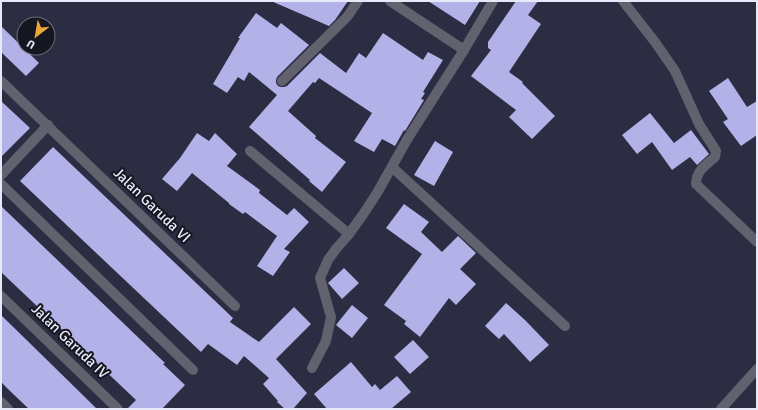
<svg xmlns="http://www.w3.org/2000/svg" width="758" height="410" viewBox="0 0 758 410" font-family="Signika,sans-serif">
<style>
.building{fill:#b2b2e8}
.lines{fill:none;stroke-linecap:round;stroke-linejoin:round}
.street{stroke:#62626e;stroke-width:10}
.labels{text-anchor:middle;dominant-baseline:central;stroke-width:4;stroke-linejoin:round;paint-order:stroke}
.street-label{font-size:15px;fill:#e8e9f8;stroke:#161620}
</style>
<rect width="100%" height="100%" fill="#2c2c42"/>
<g class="building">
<polygon points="271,1 348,1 335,20 329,26"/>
<polygon points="428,1 480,1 465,25"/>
<polygon points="516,1 538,1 528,15 541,24 509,72 523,82 522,83 555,116 532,139 509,117 516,110 471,76 491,50 488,48 488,42"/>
<polygon points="256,13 277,28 281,23 309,45 277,77 276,80 276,83 278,86 281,87 284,87 287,86 320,53 346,73 359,53 366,58 383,33 423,60 428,52 443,60 423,92 425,93 421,99 424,100 405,131 404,130 395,146 382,139 374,152 354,141 372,113 319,78 315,83 313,82 288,111 316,136 315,138 346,162 322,192 309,181 310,180 249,127 277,95 249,72 244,81 238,77 227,93 213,84 240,38 238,38"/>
<polygon points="1,26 39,63 26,76 1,52"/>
<polygon points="728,78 747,107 757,101 757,135 741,146 723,122 728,119 709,91"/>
<polygon points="1,101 30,128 1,157"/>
<polygon points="650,113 674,143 691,130 709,154 697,165 690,157 672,170 652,142 637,154 622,135"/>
<polygon points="197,133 209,141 215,133 237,154 227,166 260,190 259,193 287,215 294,208 309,222 284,249 290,252 273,276 257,266 277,236 245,212 243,214 229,204 229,203 192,173 177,191 162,179 180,158"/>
<polygon points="435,141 453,152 434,186 414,175"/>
<polygon points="53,147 233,318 230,322 259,342 294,307 311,324 276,359 307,393 293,409 285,409 277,402 278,401 263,384 269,378 244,356 237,365 208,344 201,352 20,181"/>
<polygon points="404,204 429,222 421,232 442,252 458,236 476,253 460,269 476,284 456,305 449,298 420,337 404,324 406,321 384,305 422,254 386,228"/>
<polygon points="1,206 142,341 165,363 163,364 185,385 162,409 127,409 136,400 1,272"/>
<polygon points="344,268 359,283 342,299 329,284 328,283"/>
<polygon points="506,303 525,320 549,345 530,362 504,334 499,339 485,326"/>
<polygon points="352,305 368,318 352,338 336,325"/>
<polygon points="1,315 45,358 97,409 29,409 10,391 1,382"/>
<polygon points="413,340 429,357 410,374 394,357"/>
<polygon points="351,362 372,387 375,384 380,390 397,376 411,392 391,409 327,409 314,394"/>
</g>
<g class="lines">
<g class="street">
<path d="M623,1L655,42L675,71L699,124L716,151L715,157C706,165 696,171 696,184L757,242"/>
<polyline points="464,50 493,1"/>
<polyline points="1,81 235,306"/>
<polyline points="282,81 347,17 358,1"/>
<polyline points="250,151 349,234"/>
<polyline points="392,167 565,326"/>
<polyline points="1,175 48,125"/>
<polyline points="1,184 193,370"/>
<polyline points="1,296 118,409"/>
<polyline points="312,368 326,341 331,317 320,278 328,260 336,249 349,234 364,213 377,193 408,138 464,50 390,1"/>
<polyline points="1,402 8,409"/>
<polyline points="721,409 757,369"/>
</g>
</g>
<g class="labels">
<g class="street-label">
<text transform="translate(152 205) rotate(44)">Jalan Garuda VI</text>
<text transform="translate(70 341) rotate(44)">Jalan Garuda IV</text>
</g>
</g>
<rect width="758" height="410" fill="none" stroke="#e8e9f8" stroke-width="4"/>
<g transform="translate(36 36) rotate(211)"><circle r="19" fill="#161620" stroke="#6a6a76"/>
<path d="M0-3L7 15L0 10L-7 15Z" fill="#eda83b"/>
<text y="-6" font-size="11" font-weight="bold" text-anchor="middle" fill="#e8e9f8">U</text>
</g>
</svg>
